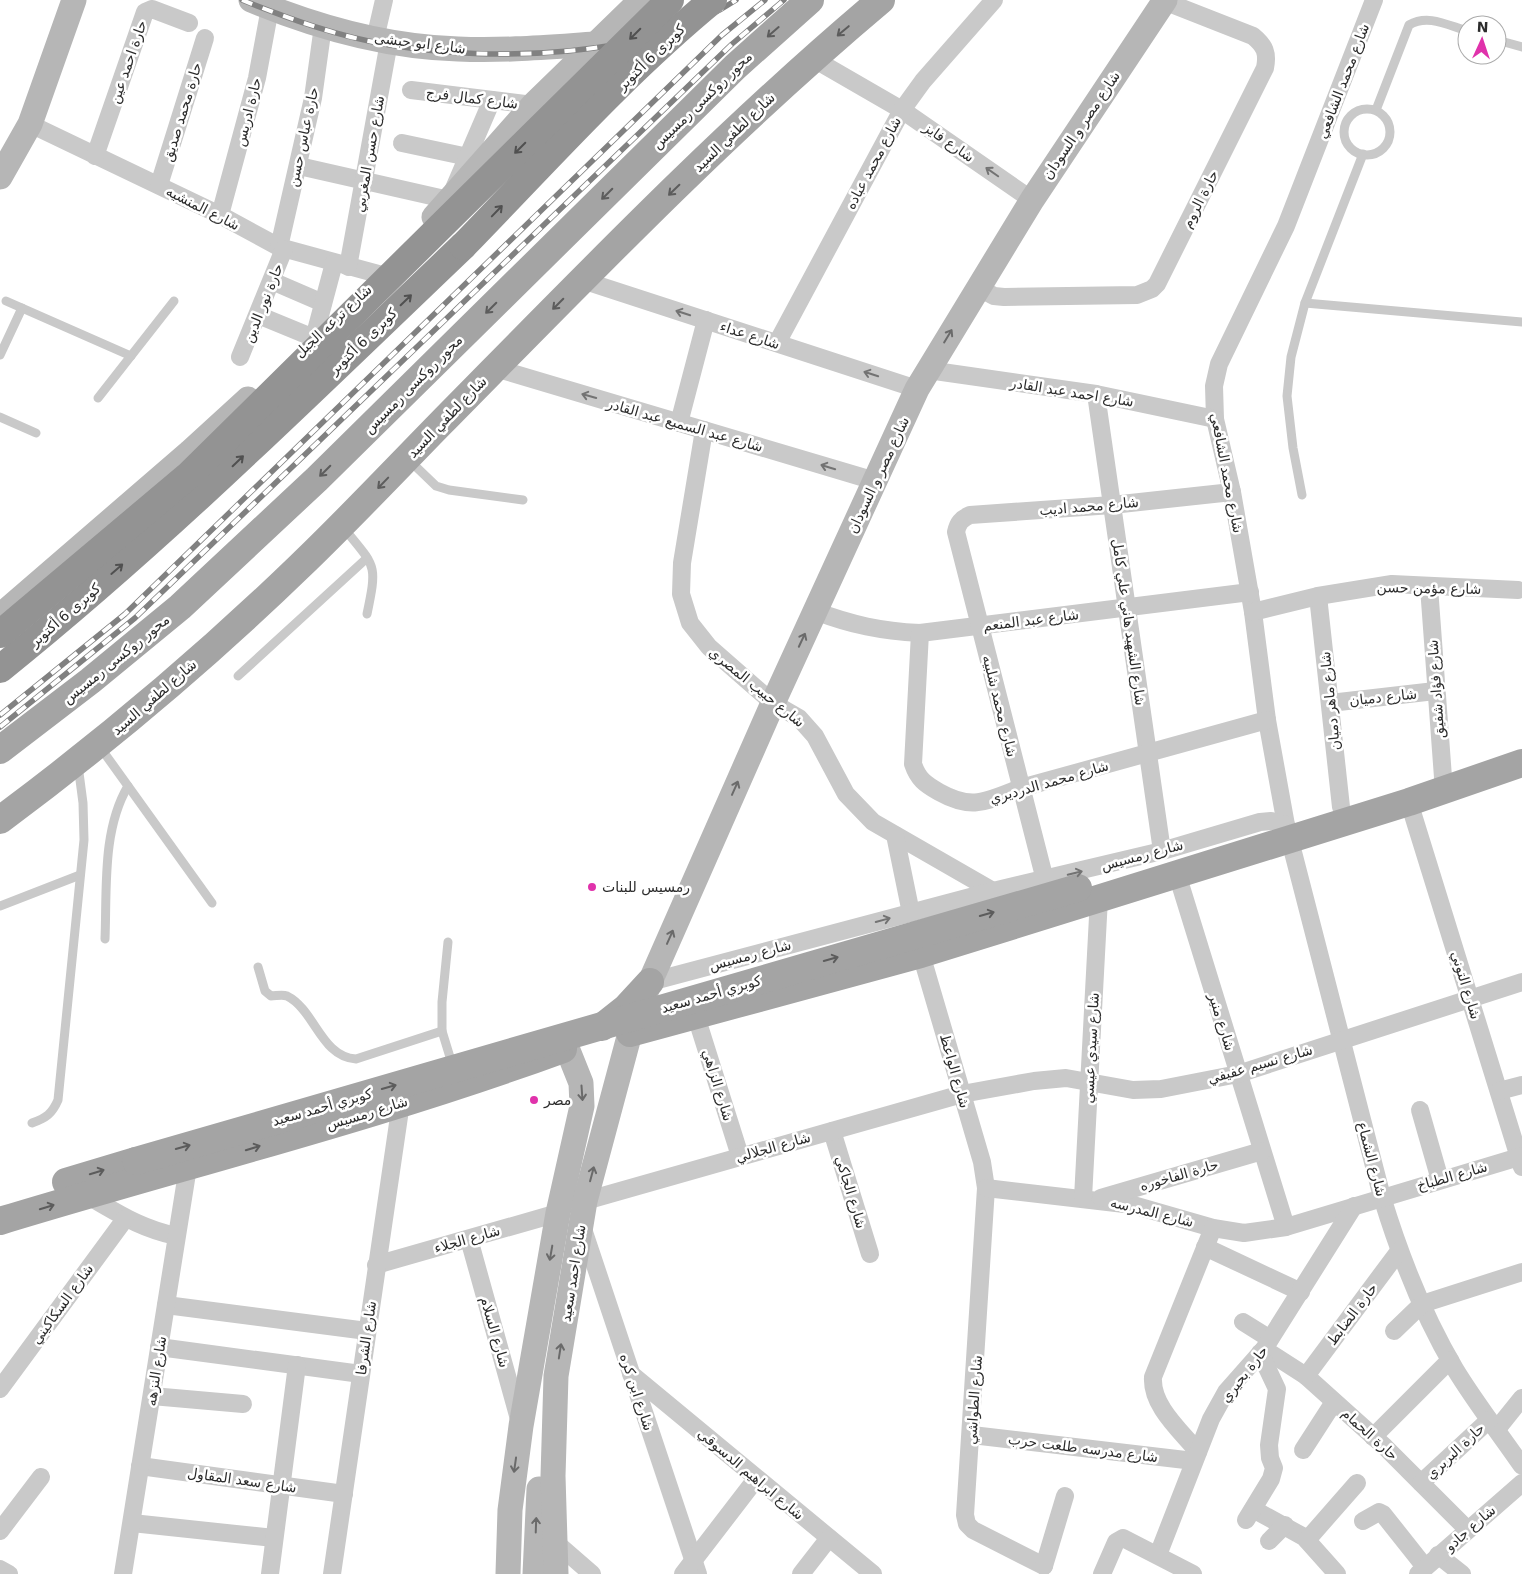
<svg xmlns="http://www.w3.org/2000/svg" width="1522" height="1574" viewBox="0 0 1522 1574" font-family="'DejaVu Sans','Noto Naskh Arabic',sans-serif">
<style>
.lines{fill:none;stroke-linecap:round;stroke-linejoin:round}
.lane{stroke:#c9c9c9;stroke-width:9}
.street{stroke:#c9c9c9;stroke-width:18}
.secondary{stroke:#b6b6b6;stroke-width:25}
.primary{stroke:#a4a4a4;stroke-width:28}
.highway{stroke:#939393;stroke-width:28}
.rail-casing{stroke:#818181;stroke-width:5.5}
.rail{stroke:#fff;stroke-width:4;stroke-dasharray:11;stroke-linecap:butt}
.primary-bridge{stroke:#a4a4a4;stroke-width:28}
.highway-bridge{stroke:#939393;stroke-width:28}
.oneway{stroke:#5c5c5c}
.oneway2{stroke:#505050}
.oneway3{stroke:#737373}
.oneway4{stroke:#6a6a6a}
.poi-dot{fill:#e032ab;stroke:#fff;stroke-width:2}
.labels{text-anchor:middle;dominant-baseline:central;stroke-width:5;stroke-linejoin:round;paint-order:stroke}
.street-label{font-size:14px;fill:#2c2c2c;stroke:#fff}
.poi-label{font-size:14px;fill:#2c2c2c;stroke:#fff;text-anchor:start}
</style>
<rect width="100%" height="100%" fill="#fff"/>
<g class="lines">
<g class="lane">
<polyline points="1497,40 1522,47"/>
<circle cx="1367" cy="132" r="23"/>
<path d="M1376,110L1409,25C1428,14 1447,25 1467,31"/>
<polyline points="6,301 131,356"/>
<polyline points="1305,303 1522,322"/>
<polyline points="0,355 22,308"/>
<polyline points="98,398 174,301"/>
<polyline points="0,417 36,433"/>
<polyline points="409,460 436,486 449,490 523,500"/>
<polyline points="1302,495 1293,448 1287,396 1291,357 1305,303 1363,154"/>
<path d="M343,527C375,567 378,562 367,614"/>
<polyline points="238,676 367,558"/>
<polyline points="100,747 212,903"/>
<polyline points="0,906 80,875"/>
<path d="M105,939C107,889 102,830 128,786"/>
<polyline points="448,942 442,1002 442,1031 453,1067"/>
<path d="M258,967L265,991L271,996C276,996 282,994 287,996C315,1010 321,1057 356,1059L442,1031"/>
<path d="M32,1123C46,1118 52,1114 58,1100L84,840L83,803L78,765"/>
</g>
<g class="street">
<path d="M1374,0L1286,226L1219,364L1214,386L1215,419L1232,492L1253,612L1267,720L1286,825L1382,1197C1400,1256 1423,1315 1455,1369C1475,1402 1500,1434 1522,1466"/>
<polyline points="375,39 384,0"/>
<polyline points="812,58 902,110 1032,200"/>
<polyline points="411,90 533,105"/>
<polyline points="30,124 220,215 279,247 382,275"/>
<polyline points="402,143 468,157"/>
<polyline points="95,156 145,12 152,9 189,23"/>
<polyline points="299,166 449,200 492,100"/>
<polyline points="159,185 205,38"/>
<polyline points="220,215 257,78 270,8"/>
<polyline points="279,247 313,98 323,26"/>
<polyline points="348,267 389,42"/>
<polyline points="582,280 917,389"/>
<polyline points="272,281 323,303"/>
<path d="M977,287L994,296L1004,297L1137,295L1152,289L1157,284L1265,68C1268,53 1265,46 1253,36L1164,1"/>
<polyline points="258,315 314,338 334,263"/>
<polyline points="777,343 902,110 923,81 994,0"/>
<polyline points="240,357 284,249"/>
<polyline points="495,368 875,481"/>
<polyline points="928,370 1096,394 1215,419"/>
<polyline points="1096,394 1162,851"/>
<polyline points="679,423 706,320"/>
<polyline points="704,430 682,563 681,594 690,623 709,647 773,703 799,718 815,736 846,794 873,822 993,891"/>
<polyline points="1429,587 1444,791"/>
<polyline points="1318,596 1341,807"/>
<path d="M815,611C852,625 881,631 920,633L1250,592"/>
<polyline points="1253,612 1318,596 1392,584 1518,590"/>
<path d="M920,633L913,764C918,779 925,784 939,792C973,811 986,801 1021,788L1267,720"/>
<polyline points="1330,703 1435,691"/>
<polyline points="1409,802 1522,1167"/>
<polyline points="895,835 911,913"/>
<polyline points="1177,874 1286,1227"/>
<path d="M1045,880L956,532C958,523 961,519 970,515L1112,505L1232,492"/>
<polyline points="921,954 982,1162 986,1188 965,1515 967,1524 973,1530 1044,1566"/>
<polyline points="650,982 993,891 1162,851 1260,822 1271,821 1286,825"/>
<polyline points="695,1013 740,1156"/>
<polyline points="1499,1091 1522,1085"/>
<polyline points="1420,1110 1440,1180"/>
<polyline points="832,1131 870,1254"/>
<polyline points="986,1188 1133,1205 1213,1228 1244,1233 1286,1227 1522,1156"/>
<path d="M86,1195C118,1213 139,1228 176,1236"/>
<polyline points="1083,1198 1099,898"/>
<polyline points="1101,1198 1262,1151"/>
<polyline points="585,1201 962,1094 1034,1081 1066,1078 1133,1090 1161,1089 1238,1074 1522,982"/>
<polyline points="582,1226 698,1574"/>
<polyline points="469,1239 519,1419"/>
<polyline points="1205,1247 1301,1292"/>
<polyline points="376,1265 558,1213"/>
<polyline points="166,1305 367,1331"/>
<polyline points="1243,1322 1270,1339"/>
<polyline points="1394,1331 1422,1304 1522,1272"/>
<polyline points="159,1347 361,1374"/>
<polyline points="1264,1349 1306,1376 1385,1447 1467,1529"/>
<polyline points="631,1374 873,1574"/>
<polyline points="1306,1376 1399,1251"/>
<polyline points="0,1389 125,1219"/>
<polyline points="152,1396 243,1404"/>
<polyline points="1497,1429 1522,1398"/>
<polyline points="972,1435 1194,1461"/>
<polyline points="1373,1437 1450,1360"/>
<polyline points="1303,1450 1334,1402"/>
<path d="M1198,1452C1181,1431 1151,1406 1153,1377L1213,1228"/>
<polyline points="140,1466 344,1494"/>
<polyline points="1421,1483 1489,1420"/>
<polyline points="1253,1509 1304,1537 1337,1574"/>
<polyline points="1246,1520 1271,1479 1274,1468 1270,1458 1269,1445 1277,1389 1260,1353"/>
<polyline points="1363,1521 1379,1512 1383,1514 1425,1567"/>
<polyline points="132,1523 274,1538"/>
<polyline points="0,1531 41,1477"/>
<polyline points="1307,1540 1357,1483"/>
<polyline points="554,1541 592,1574"/>
<polyline points="1269,1541 1285,1525"/>
<polyline points="1158,1555 1211,1419 1226,1392 1264,1349 1354,1206"/>
<polyline points="1438,1555 1462,1574"/>
<polyline points="1044,1566 1065,1496"/>
<polyline points="0,1569 9,1574"/>
<polyline points="123,1574 188,1167"/>
<polyline points="270,1574 297,1365"/>
<polyline points="332,1574 401,1103"/>
<polyline points="683,1574 756,1479"/>
<polyline points="801,1574 829,1538"/>
<polyline points="1102,1574 1116,1542 1123,1538 1193,1574"/>
<polyline points="1418,1574 1522,1483"/>
</g>
<g class="secondary">
<path d="M251,0C316,27 387,47 458,49C504,51 549,47 595,44"/>
<polyline points="0,177 30,124 74,0"/>
<polyline points="434,217 533,105 641,0"/>
<polyline points="0,616 190,452 248,399"/>
<polyline points="508,1574 510,1510 521,1426 558,1213 582,1106 581,1083 567,1048"/>
<polyline points="535,1574 539,1489"/>
<polyline points="556,1574 553,1476 556,1376 585,1201 630,1033 650,982 773,703 917,389 1032,200 1165,0"/>
</g>
<g class="primary">
<polyline points="0,750 90,681 180,607 317,479 735,67 810,0"/>
<path d="M0,820C105,742 206,657 300,566C348,520 394,471 440,424C583,279 725,131 881,0"/>
<polyline points="602,1027 626,1008 650,982"/>
<polyline points="630,1033 921,954 1409,802 1522,763"/>
<polyline points="66,1182 136,1161"/>
<path d="M0,1221C187,1164 378,1117 563,1049"/>
</g>
<path class="highway" d="M0,669C163,538 312,390 463,246"/>
<g class="rail-casing">
<g id="rail">
<path d="M242,0C290,19 339,37 390,45C491,62 649,59 736,0"/>
<polyline points="0,715 125,614 722,35 765,0"/>
<polyline points="0,727 135,618 732,44 784,0"/>
</g>
</g>
<use href="#rail" class="rail"/>
<polyline class="primary-bridge" points="136,1161 1078,888"/>
<g class="highway-bridge">
<path d="M463,246C544,163 623,74 713,0"/>
<polyline points="0,634 189,475 670,0"/>
</g>
</g>
<defs><path id="oneway-shaft" d="M-6 0H5M1.5-3L5.5 0L1.5 3" fill="none" stroke-width="1.6" stroke-linecap="round" stroke-linejoin="round" transform="scale(1.25)"/></defs>
<g class="oneway">
<use href="#oneway-shaft" transform="translate(843 31) rotate(140)"/>
<use href="#oneway-shaft" transform="translate(773 32) rotate(139)"/>
<use href="#oneway-shaft" transform="translate(674 190) rotate(136)"/>
<use href="#oneway-shaft" transform="translate(607 194) rotate(135)"/>
<use href="#oneway-shaft" transform="translate(558 304) rotate(135)"/>
<use href="#oneway-shaft" transform="translate(491 308) rotate(135)"/>
<use href="#oneway-shaft" transform="translate(325 471) rotate(135)"/>
<use href="#oneway-shaft" transform="translate(383 483) rotate(134)"/>
<use href="#oneway-shaft" transform="translate(987 914) rotate(-16)"/>
<use href="#oneway-shaft" transform="translate(831 959) rotate(-16)"/>
<use href="#oneway-shaft" transform="translate(389 1087) rotate(-16)"/>
<use href="#oneway-shaft" transform="translate(183 1147) rotate(-16)"/>
<use href="#oneway-shaft" transform="translate(253 1148) rotate(-17)"/>
<use href="#oneway-shaft" transform="translate(97 1172) rotate(-17)"/>
<use href="#oneway-shaft" transform="translate(47 1207) rotate(-17)"/>
</g>
<g class="oneway2">
<use href="#oneway-shaft" transform="translate(635 34) rotate(135)"/>
<use href="#oneway-shaft" transform="translate(520 148) rotate(135)"/>
<use href="#oneway-shaft" transform="translate(497 211) rotate(-46)"/>
<use href="#oneway-shaft" transform="translate(406 300) rotate(-44)"/>
<use href="#oneway-shaft" transform="translate(238 461) rotate(-44)"/>
<use href="#oneway-shaft" transform="translate(117 569) rotate(-41)"/>
</g>
<g class="oneway3">
<use href="#oneway-shaft" transform="translate(992 172) rotate(-145)"/>
<use href="#oneway-shaft" transform="translate(683 313) rotate(-162)"/>
<use href="#oneway-shaft" transform="translate(871 374) rotate(-162)"/>
<use href="#oneway-shaft" transform="translate(589 396) rotate(-164)"/>
<use href="#oneway-shaft" transform="translate(828 467) rotate(-163)"/>
<use href="#oneway-shaft" transform="translate(1075 873) rotate(-14)"/>
<use href="#oneway-shaft" transform="translate(883 920) rotate(-15)"/>
</g>
<g class="oneway4">
<use href="#oneway-shaft" transform="translate(948 336) rotate(-59)"/>
<use href="#oneway-shaft" transform="translate(802 640) rotate(-65)"/>
<use href="#oneway-shaft" transform="translate(735 788) rotate(-66)"/>
<use href="#oneway-shaft" transform="translate(670 937) rotate(-66)"/>
<use href="#oneway-shaft" transform="translate(582 1093) rotate(86)"/>
<use href="#oneway-shaft" transform="translate(592 1174) rotate(-75)"/>
<use href="#oneway-shaft" transform="translate(551 1253) rotate(100)"/>
<use href="#oneway-shaft" transform="translate(560 1351) rotate(-81)"/>
<use href="#oneway-shaft" transform="translate(515 1465) rotate(98)"/>
<use href="#oneway-shaft" transform="translate(536 1525) rotate(-88)"/>
</g>
<g class="poi-dot">
<circle cx="592" cy="887" r="5"/>
<circle cx="534" cy="1100" r="5"/>
</g>
<g class="labels">
<g class="street-label">
<text transform="translate(420 43) rotate(7)">شارع ابو حبشى</text>
<text transform="translate(651 57) rotate(-44)">كوبرى 6 أكتوبر</text>
<text transform="translate(128 62) rotate(-71)">حارة احمد عين</text>
<text transform="translate(1343 81) rotate(-69)">شارع محمد الشافعي</text>
<text transform="translate(472 98) rotate(7)">شارع كمال فرج</text>
<text transform="translate(702 100) rotate(-44)">محور روكسى رمسيس</text>
<text transform="translate(182 112) rotate(-73)">حارة محمد صديق</text>
<text transform="translate(248 112) rotate(-76)">حارة ادريس</text>
<text transform="translate(1081 125) rotate(-56)">شارع مصر و السودان</text>
<text transform="translate(734 132) rotate(-44)">شارع لطفي السيد</text>
<text transform="translate(303 137) rotate(-78)">حارة عباس حسن</text>
<text transform="translate(949 142) rotate(35)">شارع فايز</text>
<text transform="translate(369 154) rotate(-80)">شارع حسن المغربي</text>
<text transform="translate(873 163) rotate(-62)">شارع محمد عباده</text>
<text transform="translate(1200 199) rotate(-63)">حارة الروم</text>
<text transform="translate(203 208) rotate(27)">شارع المنشيه</text>
<text transform="translate(263 303) rotate(-68)">حارة نور الدين</text>
<text transform="translate(333 321) rotate(-43)">شارع ترعه الجبل</text>
<text transform="translate(750 335) rotate(18)">شارع عداء</text>
<text transform="translate(363 341) rotate(-44)">كوبرى 6 أكتوبر</text>
<text transform="translate(413 384) rotate(-45)">محور روكسى رمسيس</text>
<text transform="translate(1072 392) rotate(9)">شارع احمد عبد القادر</text>
<text transform="translate(447 417) rotate(-46)">شارع لطفي السيد</text>
<text transform="translate(685 425) rotate(16)">شارع عبد السميع عبد القادر</text>
<text transform="translate(1227 473) rotate(79)">شارع محمد الشافعي</text>
<text transform="translate(878 475) rotate(-65)">شارع مصر و السودان</text>
<text transform="translate(1089 506) rotate(-5)">شارع محمد اديب</text>
<text transform="translate(1429 588) rotate(1)">شارع مؤمن حسن</text>
<text transform="translate(65 615) rotate(-41)">كوبرى 6 أكتوبر</text>
<text transform="translate(1031 620) rotate(-7)">شارع عبد المنعم</text>
<text transform="translate(1129 622) rotate(82)">شارع الشهيد هاني علي كامل</text>
<text transform="translate(116 659) rotate(-39)">محور روكسى رمسيس</text>
<text transform="translate(757 687) rotate(39)">شارع حبيب المصري</text>
<text transform="translate(1436 689) rotate(-94)">شارع فؤاد شفيق</text>
<text transform="translate(154 697) rotate(-41)">شارع لطفي السيد</text>
<text transform="translate(1383 697) rotate(-6)">شارع دميان</text>
<text transform="translate(1330 701) rotate(-96)">شارع ماهر دميان</text>
<text transform="translate(1000 706) rotate(76)">شارع محمد شلبيه</text>
<text transform="translate(1049 782) rotate(-16)">شارع محمد الدرديري</text>
<text transform="translate(1142 855) rotate(-15)">شارع رمسيس</text>
<text transform="translate(750 955) rotate(-15)">شارع رمسيس</text>
<text transform="translate(1466 985) rotate(73)">شارع التوني</text>
<text transform="translate(711 994) rotate(-16)">كوبري أحمد سعيد</text>
<text transform="translate(1222 1022) rotate(73)">شارع منير</text>
<text transform="translate(1091 1048) rotate(-87)">شارع سيدي عيسي</text>
<text transform="translate(1260 1064) rotate(-16)">شارع نسيم عفيفي</text>
<text transform="translate(955 1071) rotate(74)">شارع الواعظ</text>
<text transform="translate(718 1085) rotate(73)">شارع الزاهي</text>
<text transform="translate(322 1107) rotate(-16)">كوبري أحمد سعيد</text>
<text transform="translate(367 1113) rotate(-17)">شارع رمسيس</text>
<text transform="translate(773 1147) rotate(-16)">شارع الجلالي</text>
<text transform="translate(1372 1159) rotate(75)">شارع الشماع</text>
<text transform="translate(1179 1175) rotate(-16)">حارة الفاخوره</text>
<text transform="translate(1452 1176) rotate(-16)">شارع الطباخ</text>
<text transform="translate(851 1192) rotate(73)">شارع الجاكي</text>
<text transform="translate(1152 1212) rotate(14)">شارع المدرسه</text>
<text transform="translate(467 1239) rotate(-16)">شارع الجلاء</text>
<text transform="translate(573 1273) rotate(-81)">شارع احمد سعيد</text>
<text transform="translate(62 1304) rotate(-54)">شارع السكاكيني</text>
<text transform="translate(1352 1314) rotate(-53)">حارة الضابط</text>
<text transform="translate(495 1332) rotate(74)">شارع السلام</text>
<text transform="translate(366 1338) rotate(-82)">شارع الشرفا</text>
<text transform="translate(156 1371) rotate(-81)">شارع النزهه</text>
<text transform="translate(1244 1374) rotate(-52)">حارة بحيري</text>
<text transform="translate(637 1392) rotate(72)">شارع ابن كره</text>
<text transform="translate(974 1400) rotate(-86)">شارع الطواشي</text>
<text transform="translate(1370 1434) rotate(42)">حارة الحمام</text>
<text transform="translate(1083 1448) rotate(7)">شارع مدرسه طلعت حرب</text>
<text transform="translate(1455 1451) rotate(-43)">حارة البربري</text>
<text transform="translate(751 1474) rotate(40)">شارع ابراهيم الدسوقي</text>
<text transform="translate(242 1480) rotate(8)">شارع سعد المقاول</text>
<text transform="translate(1470 1528) rotate(-41)">شارع جادو</text>
</g>
<g class="poi-label">
<text x="602" y="887">رمسيس للبنات</text>
<text x="544" y="1100">مصر</text>
</g>
</g>
<g transform="translate(1482 40) rotate(3)"><circle r="24" fill="#ffffff" stroke="#ababab"/>
<path d="M0-4L9 19L0 12L-9 19Z" fill="#e032ab"/>
<text y="-8" font-size="14" font-weight="bold" text-anchor="middle" fill="#2c2c2c">N</text>
</g>
</svg>
